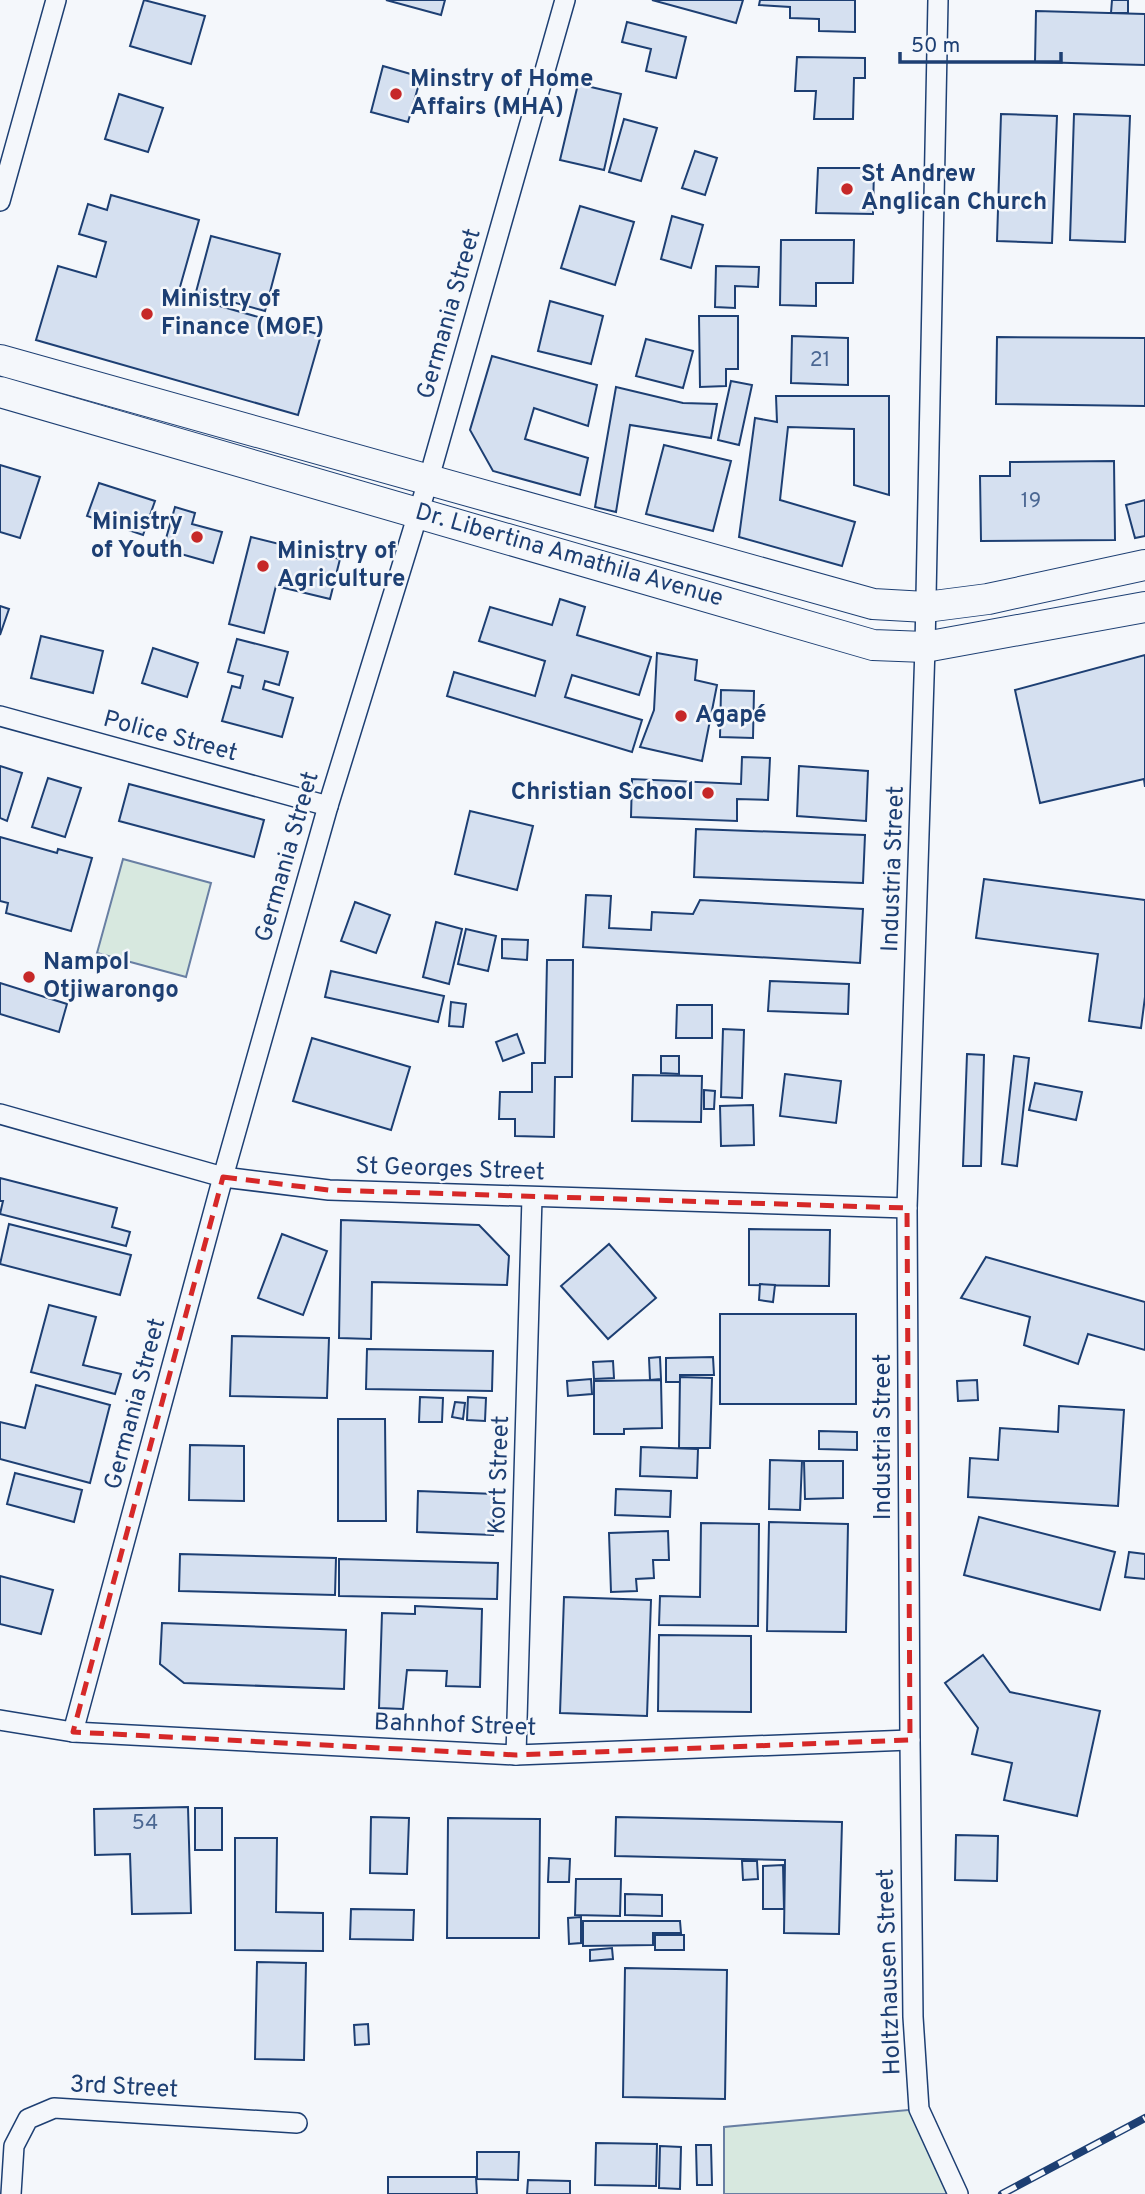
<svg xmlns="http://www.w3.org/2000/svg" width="1145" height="2194" viewBox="0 0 1145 2194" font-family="Overpass,sans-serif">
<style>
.green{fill:#d7e8df;stroke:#687fa3;stroke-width:2}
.building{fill:#d5e0f0;stroke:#1d3f73;stroke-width:2}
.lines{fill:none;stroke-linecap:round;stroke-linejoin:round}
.street-casing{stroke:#1d3f73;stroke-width:22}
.primary-casing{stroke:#1d3f73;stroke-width:32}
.street{stroke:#f4f7fb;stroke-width:19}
.primary{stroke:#f4f7fb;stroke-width:30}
.rail-casing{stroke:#1d3f73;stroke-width:8}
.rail{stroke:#f4f7fb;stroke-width:5;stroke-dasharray:16;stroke-linecap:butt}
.marked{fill:none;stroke:#d62828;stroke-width:5;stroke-dasharray:14 9;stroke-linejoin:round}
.poi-dot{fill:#c62828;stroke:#f4f7fb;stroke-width:2.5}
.labels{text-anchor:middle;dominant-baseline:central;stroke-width:5;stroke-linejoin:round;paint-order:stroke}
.number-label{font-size:21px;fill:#4b6792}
.poi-label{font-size:24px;font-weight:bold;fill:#1d3f73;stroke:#f4f7fb;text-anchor:start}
.street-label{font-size:24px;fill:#1d3f73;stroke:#f4f7fb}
</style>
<rect width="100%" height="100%" fill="#f4f7fb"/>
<g class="green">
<polygon points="123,859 211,883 186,977 97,953"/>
<polygon points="919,2109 958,2194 724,2194 724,2127"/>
</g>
<g class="building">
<polygon points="144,0 205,16 191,64 130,46"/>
<polygon points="386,0 445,0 441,15"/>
<polygon points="652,0 743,0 736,23"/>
<polygon points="760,0 855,0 855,32 819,31 819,19 790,18 790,7 759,5"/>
<polygon points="1112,0 1128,0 1128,13 1111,13"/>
<polygon points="1036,11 1145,14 1145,65 1035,62"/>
<polygon points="627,22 686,37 676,78 646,71 651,49 622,42"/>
<polygon points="797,57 865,58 865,78 854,78 853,119 814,119 816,91 795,91"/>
<polygon points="383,66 421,77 408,122 371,112"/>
<polygon points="578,84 621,94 604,170 560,160"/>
<polygon points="119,94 163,108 148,152 105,139"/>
<polygon points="1001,114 1057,116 1052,243 997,241"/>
<polygon points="1074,114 1130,116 1125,242 1070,240"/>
<polygon points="624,119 657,128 641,181 609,172"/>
<polygon points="695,151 717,158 705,195 682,188"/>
<polygon points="818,168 874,168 873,214 816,213"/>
<polygon points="111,195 199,220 178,294 321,335 298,415 36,340 58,266 96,277 106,242 79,234 88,204 107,210"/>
<polygon points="580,206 634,222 615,285 561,268"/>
<polygon points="672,216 703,225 691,268 661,259"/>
<polygon points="211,236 280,254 265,311 196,292"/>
<polygon points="781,240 854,240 853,283 816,283 816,306 780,305"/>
<polygon points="716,266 759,267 758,287 735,286 735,308 715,307"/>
<polygon points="550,301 603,316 591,364 538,351"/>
<polygon points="699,316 738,316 738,369 726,369 726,386 700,387"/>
<polygon points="792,336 848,338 848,385 791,383"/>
<polygon points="997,337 1145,338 1145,406 996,404"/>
<polygon points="646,339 693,351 683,388 636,376"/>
<polygon points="492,356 597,385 588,426 534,408 525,439 588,458 580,495 493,471 470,430"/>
<polygon points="731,381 752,385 739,445 718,440"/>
<polygon points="616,387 683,403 717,404 711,438 630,425 616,512 595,507"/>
<polygon points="776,396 889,396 889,495 854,485 854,429 788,427 780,500 855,522 842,566 739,537 755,418 777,422"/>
<polygon points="664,445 731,461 713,531 646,514"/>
<polygon points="1114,461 1115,540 981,541 980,476 1010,476 1010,462"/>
<polygon points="0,465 40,477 20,538 0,532"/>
<polygon points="99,483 155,501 143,535 87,516"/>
<polygon points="1145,500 1145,536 1135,538 1126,505"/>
<polygon points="175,507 195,513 192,524 222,532 213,563 163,549"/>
<polygon points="251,537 340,559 330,599 276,586 264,633 229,624"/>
<polygon points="560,599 585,607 577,635 651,657 639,695 572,675 565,697 642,720 632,752 447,696 454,672 535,696 545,661 479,641 490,607 552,625"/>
<polygon points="0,606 9,609 0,635"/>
<polygon points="41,636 103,651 93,693 31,678"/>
<polygon points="237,639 288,652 279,685 265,681 263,689 293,698 282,737 222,721 232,686 240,688 243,676 228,672"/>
<polygon points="153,648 198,663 187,697 142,683"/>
<polygon points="657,653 697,660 695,680 717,685 702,761 640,747 654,710"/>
<polygon points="1145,655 1145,787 1144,779 1040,803 1015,690"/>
<polygon points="721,690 754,691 753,738 720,737"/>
<polygon points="742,757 770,758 768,800 737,799 737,821 631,817 632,779 741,784"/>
<polygon points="0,766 22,773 7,821 0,818"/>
<polygon points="799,766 868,771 866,821 797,816"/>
<polygon points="48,778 81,788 65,837 32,827"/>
<polygon points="129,784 264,820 254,857 119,821"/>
<polygon points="470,811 533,826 517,890 455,874"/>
<polygon points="696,829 865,835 863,883 694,877"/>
<polygon points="0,837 57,853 58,849 92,858 71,931 6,913 8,903 0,901"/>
<polygon points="984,879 1145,900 1145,997 1141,1028 1089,1021 1098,954 976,938"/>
<polygon points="586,895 611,896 609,928 651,930 652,912 693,914 700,900 863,909 860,963 583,947"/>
<polygon points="355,902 390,915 376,953 341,941"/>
<polygon points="436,922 462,929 449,984 423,977"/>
<polygon points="466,929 496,936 488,971 458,964"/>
<polygon points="502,939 528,940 527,960 502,958"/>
<polygon points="547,960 573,960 572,1077 555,1077 554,1137 515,1136 515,1119 499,1119 500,1092 532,1092 532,1063 545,1063"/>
<polygon points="331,971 444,996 438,1022 325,997"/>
<polygon points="770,981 849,984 848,1014 768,1011"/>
<polygon points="0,983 67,1004 59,1032 0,1014"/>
<polygon points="451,1002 466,1004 463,1027 449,1026"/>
<polygon points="677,1005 712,1005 712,1038 676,1038"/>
<polygon points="723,1029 744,1030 742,1098 721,1097"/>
<polygon points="517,1034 524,1053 503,1061 496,1042"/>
<polygon points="312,1038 410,1067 391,1130 293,1101"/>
<polygon points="967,1054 984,1055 981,1166 963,1166"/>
<polygon points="661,1056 679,1056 679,1074 661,1073"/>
<polygon points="1014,1056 1029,1058 1017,1166 1002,1164"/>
<polygon points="785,1074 841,1081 836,1123 780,1116"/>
<polygon points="633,1075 702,1076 701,1122 632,1121"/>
<polygon points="1035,1083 1082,1092 1076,1120 1029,1110"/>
<polygon points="704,1090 715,1091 714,1109 704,1109"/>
<polygon points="753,1105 754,1145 721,1146 720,1106"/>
<polygon points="0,1178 117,1208 112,1227 130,1232 126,1246 0,1214 3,1201 0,1201"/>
<polygon points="341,1220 479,1225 509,1256 507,1285 372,1282 371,1339 339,1338"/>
<polygon points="9,1224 131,1255 120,1295 0,1264"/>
<polygon points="749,1229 830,1230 829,1286 749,1285"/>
<polygon points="282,1234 327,1251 303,1315 258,1298"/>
<polygon points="609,1244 656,1298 608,1339 561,1286"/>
<polygon points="986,1257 1145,1302 1145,1350 1088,1334 1078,1364 1024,1345 1030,1317 961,1298"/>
<polygon points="760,1284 775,1285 773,1302 759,1300"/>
<polygon points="49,1305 96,1317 83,1365 121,1374 115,1394 31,1372"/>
<rect x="720" y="1314" width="136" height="90"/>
<polygon points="232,1336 329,1338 327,1398 230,1396"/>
<polygon points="367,1349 493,1351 492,1391 366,1389"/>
<polygon points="660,1357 661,1379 650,1380 649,1358"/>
<polygon points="713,1357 714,1375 680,1375 680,1382 666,1382 666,1358"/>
<polygon points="613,1361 614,1378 594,1379 593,1362"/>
<polygon points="680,1377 712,1378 710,1448 679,1448"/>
<polygon points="591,1379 592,1394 568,1396 567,1381"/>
<polygon points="661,1380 662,1428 624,1429 624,1434 594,1434 594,1381"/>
<polygon points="977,1380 978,1400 958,1401 957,1381"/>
<polygon points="36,1385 110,1405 90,1483 0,1459 0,1422 25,1428"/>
<polygon points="420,1397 443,1398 442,1422 419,1422"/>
<polygon points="468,1397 486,1398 485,1421 467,1420"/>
<polygon points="455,1402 465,1403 463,1419 452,1417"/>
<polygon points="1059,1406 1124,1410 1118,1506 968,1497 970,1458 998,1460 1000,1428 1058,1432"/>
<polygon points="338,1419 385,1419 386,1521 338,1521"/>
<polygon points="819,1431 857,1432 857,1450 819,1449"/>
<polygon points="190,1445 244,1446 244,1501 189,1500"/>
<polygon points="641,1447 698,1449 697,1478 640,1476"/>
<polygon points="770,1460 802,1461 800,1510 769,1509"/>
<polygon points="804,1461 843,1461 843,1498 805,1499"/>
<polygon points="15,1473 82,1490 74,1522 7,1504"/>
<polygon points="616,1489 671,1491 670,1517 615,1515"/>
<polygon points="418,1491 495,1494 493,1535 417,1532"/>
<polygon points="979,1517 1115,1552 1100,1610 964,1575"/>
<polygon points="769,1522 848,1524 846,1632 767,1631"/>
<polygon points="701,1523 759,1524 758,1626 659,1625 660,1596 700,1597"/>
<polygon points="668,1531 669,1560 653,1560 654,1578 636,1579 637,1591 611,1592 609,1533"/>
<polygon points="1129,1552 1145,1554 1145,1579 1125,1577"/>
<polygon points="180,1554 336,1558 335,1595 179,1591"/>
<polygon points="339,1559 498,1563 497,1599 339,1596"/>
<polygon points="0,1576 53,1590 41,1634 0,1624"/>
<polygon points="564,1597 651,1600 647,1716 560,1713"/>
<polygon points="415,1606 482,1609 480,1687 446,1686 447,1671 407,1670 403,1709 379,1708 382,1613 415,1614"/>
<polygon points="162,1623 346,1630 344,1689 184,1683 160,1664"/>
<polygon points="659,1635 751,1636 751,1712 658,1711"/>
<polygon points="983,1655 1010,1692 1100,1711 1077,1816 1004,1800 1012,1763 972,1754 978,1728 945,1683"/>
<polygon points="188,1807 191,1913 132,1914 130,1854 95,1855 94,1809"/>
<rect x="195" y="1808" width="27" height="42"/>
<polygon points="371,1817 409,1818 407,1874 370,1873"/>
<polygon points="616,1817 842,1822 839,1934 784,1933 785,1860 615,1856"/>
<polygon points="448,1818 540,1819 539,1938 447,1938"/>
<polygon points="956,1835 998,1836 997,1881 955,1880"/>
<polygon points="235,1838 277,1838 276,1912 323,1913 323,1951 235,1950"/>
<polygon points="549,1858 570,1859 569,1882 548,1882"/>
<polygon points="742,1861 757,1861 758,1879 743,1880"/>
<polygon points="783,1865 784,1909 763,1909 763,1866"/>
<polygon points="576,1879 621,1879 620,1916 575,1915"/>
<polygon points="625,1894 662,1895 662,1916 625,1915"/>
<polygon points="351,1909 414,1910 413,1940 350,1939"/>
<polygon points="581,1917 581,1943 569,1944 568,1918"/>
<polygon points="583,1921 680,1921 681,1933 653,1933 653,1945 583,1946"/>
<rect x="655" y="1935" width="29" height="15"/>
<polygon points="612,1948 613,1959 590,1961 590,1950"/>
<polygon points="257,1962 306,1963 304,2060 255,2059"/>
<polygon points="625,1968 727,1970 725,2099 623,2097"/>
<polygon points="368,2024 369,2044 355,2045 354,2025"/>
<polygon points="596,2143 657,2144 656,2186 595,2185"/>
<polygon points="696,2145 711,2145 712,2185 697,2185"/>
<polygon points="660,2146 681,2147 680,2189 659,2188"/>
<polygon points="477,2152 519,2152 518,2180 477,2179"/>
<polygon points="388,2177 476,2177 477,2194 388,2194"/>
<polygon points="528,2180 570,2181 570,2194 527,2194"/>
</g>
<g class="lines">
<g class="street-casing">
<g id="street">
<polyline points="938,0 925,647 907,1208 910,1740 913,2017 919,2109 958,2194"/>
<polyline points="0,201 56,0"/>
<polyline points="0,716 328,806"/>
<polyline points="0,1114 223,1177 329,1190 907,1208"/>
<polyline points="0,1720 73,1732 516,1755 910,1740"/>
<polyline points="73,1732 223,1177 328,806 429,478 565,0"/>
<polyline points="516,1755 532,1197"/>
<polyline points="11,2194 14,2146 28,2119 54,2108 297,2123"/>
</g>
</g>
<g class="primary-casing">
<g id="primary">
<polyline points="0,360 873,604 926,607 988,599 1145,565"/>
<polyline points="0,392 873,645 925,647 1145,607"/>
</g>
</g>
<use href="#street" class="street"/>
<use href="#primary" class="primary"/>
<g class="rail-casing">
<polyline id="rail" points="1002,2194 1145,2118"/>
</g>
<use href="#rail" class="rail"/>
</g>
<path class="marked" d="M223,1177L329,1190L907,1208L910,1740L516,1755L73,1732Z"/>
<g class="poi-dot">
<circle cx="396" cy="94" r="7"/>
<circle cx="847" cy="189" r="7"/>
<circle cx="147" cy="314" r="7"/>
<circle cx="197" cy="537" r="7"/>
<circle cx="263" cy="566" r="7"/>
<circle cx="681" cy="716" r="7"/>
<circle cx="708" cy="793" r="7"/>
<circle cx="29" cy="977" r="7"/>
</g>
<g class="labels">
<g class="number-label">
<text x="820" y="360">21</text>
<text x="1031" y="501">19</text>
<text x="145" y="1823">54</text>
</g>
<g class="poi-label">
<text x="410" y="80">Minstry of Home<tspan x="410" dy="28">Affairs (MHA)</tspan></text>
<text x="861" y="175">St Andrew<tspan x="861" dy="28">Anglican Church</tspan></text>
<text x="161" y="300">Ministry of<tspan x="161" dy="28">Finance (MOF)</tspan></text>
<text x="183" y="523" text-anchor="end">Ministry<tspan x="183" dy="28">of Youth</tspan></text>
<text x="277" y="552">Ministry of<tspan x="277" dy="28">Agriculture</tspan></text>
<text x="695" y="716">Agapé</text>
<text x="694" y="793" text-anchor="end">Christian School</text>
<text x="43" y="963">Nampol<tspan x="43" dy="28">Otjiwarongo</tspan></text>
</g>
<g class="street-label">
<text transform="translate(450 314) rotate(-74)">Germania Street</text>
<text transform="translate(569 556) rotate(16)">Dr. Libertina Amathila Avenue</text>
<text transform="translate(170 737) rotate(15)">Police Street</text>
<text transform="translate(288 857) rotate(-74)">Germania Street</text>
<text transform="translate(894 869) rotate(-88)">Industria Street</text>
<text transform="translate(450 1170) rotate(2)">St Georges Street</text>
<text transform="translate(136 1404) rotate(-75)">Germania Street</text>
<text transform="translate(884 1437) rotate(-90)">Industria Street</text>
<text transform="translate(500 1475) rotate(-88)">Kort Street</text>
<text transform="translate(455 1726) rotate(2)">Bahnhof Street</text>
<text transform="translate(890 1972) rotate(-92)">Holtzhausen Street</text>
<text transform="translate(124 2088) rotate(3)">3rd Street</text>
</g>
</g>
<path d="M900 52v10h161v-10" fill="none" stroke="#1d3f73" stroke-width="3.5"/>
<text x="911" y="52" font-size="21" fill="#1d3f73" stroke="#f4f7fb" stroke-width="5" paint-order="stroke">50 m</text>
</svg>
